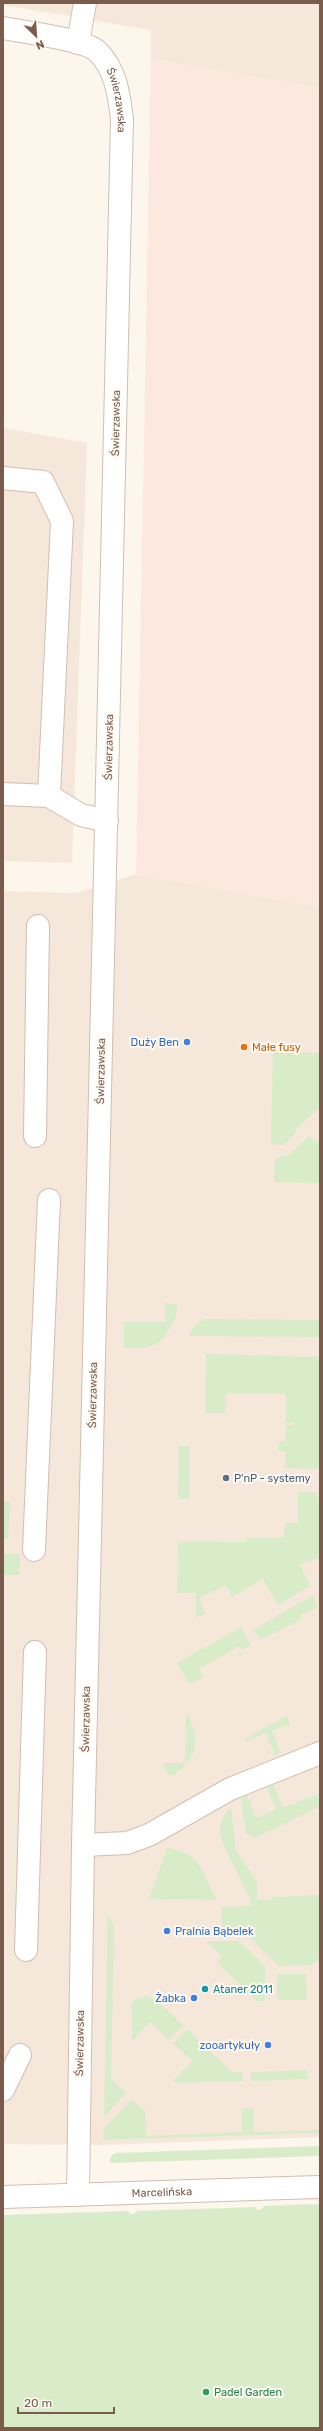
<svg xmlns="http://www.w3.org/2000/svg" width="323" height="2431" viewBox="0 0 323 2431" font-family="Rubik,sans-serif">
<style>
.residential{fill:#f5e8da}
.commercial{fill:#fde8e0}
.green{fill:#d8ecc9}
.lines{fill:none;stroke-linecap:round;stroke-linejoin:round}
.minor-casing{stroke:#d1beb0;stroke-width:24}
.minor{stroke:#fff;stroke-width:22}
.shop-dot{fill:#3f7fe0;stroke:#fffaf3;stroke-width:1.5}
.food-dot{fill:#e8710a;stroke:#fffaf3;stroke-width:1.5}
.service-dot{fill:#5c6f8a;stroke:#fffaf3;stroke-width:1.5}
.culture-dot{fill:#0f9aa8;stroke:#fffaf3;stroke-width:1.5}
.leisure-dot{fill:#2e9e5b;stroke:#fffaf3;stroke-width:1.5}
.labels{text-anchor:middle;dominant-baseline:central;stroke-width:4;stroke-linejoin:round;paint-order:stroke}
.street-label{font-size:11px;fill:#7a5c4d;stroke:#fffaf3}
.shop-label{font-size:11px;fill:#366cbe;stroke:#fffaf3;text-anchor:end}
.food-label{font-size:11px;fill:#c56008;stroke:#fffaf3;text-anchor:start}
.service-label{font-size:11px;fill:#4e5e75;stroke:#fffaf3;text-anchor:start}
.culture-label{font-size:11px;fill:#0d838f;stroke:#fffaf3;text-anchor:start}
.leisure-label{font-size:11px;fill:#27864d;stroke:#fffaf3;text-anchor:start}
</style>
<rect width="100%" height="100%" fill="#fdf6ec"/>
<g class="residential">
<polygon points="3,3 320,3 320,88 151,59 151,30 3,5"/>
<polygon points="3,428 87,443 72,863 3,861"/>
<polygon points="136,874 320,907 320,2137 103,2145 3,2144 3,891 76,893"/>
</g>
<polygon class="commercial" points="151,59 320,88 320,907 136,874"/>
<g class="green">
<polygon points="273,1052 320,1053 320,1107 295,1130 296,1132 284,1145 271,1144"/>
<polygon points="309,1136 320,1144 320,1183 274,1182 275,1160 280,1156 288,1156"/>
<path d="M165,1303L177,1305C177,1315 175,1318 171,1326C158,1350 149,1348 124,1348V1322H165Z"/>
<polygon points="206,1319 320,1320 320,1337 188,1336 196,1324"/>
<polygon points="206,1354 320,1357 320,1469 285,1468 286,1451 278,1451 279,1442 285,1441 286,1425 293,1425 293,1422 286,1423 286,1394 226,1393 225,1413 205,1413"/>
<polygon points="179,1446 189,1446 189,1499 178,1499"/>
<polygon points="298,1492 315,1492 320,1505 320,1557 300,1565 310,1586 278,1605 263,1579 232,1597 226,1585 199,1598 205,1613 196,1618 196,1593 177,1593 178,1541 246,1542 247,1538 284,1538 285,1523 298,1523"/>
<polygon points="3,1501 10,1501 8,1539 3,1539"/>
<polygon points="3,1554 20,1554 19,1575 3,1575"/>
<polygon points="313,1595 318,1607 300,1615 302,1619 260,1640 253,1630"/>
<polygon points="241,1627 251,1645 242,1650 239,1646 199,1669 203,1677 190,1684 177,1663"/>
<path d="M186,1712C202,1741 198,1759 170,1777L162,1763H185Z"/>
<polygon points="287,1715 290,1724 272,1731 281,1753 275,1756 266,1733 246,1741 244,1739"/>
<polygon points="274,1785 283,1808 320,1793 320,1806 255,1838 246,1833 241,1799 247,1795 256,1818 276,1810 267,1788"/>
<path d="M231,1808L236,1850L257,1882V1900H272V1897L320,1895V1958L311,1965L279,1966L244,1932H222L221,1907L251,1906V1901L222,1842C218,1828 220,1818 231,1808Z"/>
<path d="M167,1848C200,1851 203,1874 217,1900L149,1899Z"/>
<polygon points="108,1913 114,1927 111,2079 126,2093 104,2117"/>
<polygon points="206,1941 239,1941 265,1966 265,2001 257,2001 217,1963 222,1956"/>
<polygon points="277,1974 306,1974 307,2000 277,2000"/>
<polygon points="145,1996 155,1999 183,2025 169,2040 150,2022 132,2041 132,2004 134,2000"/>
<polygon points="187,2029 232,2072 242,2072 243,2081 179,2083 173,2081 192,2061 173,2043"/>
<polygon points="307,2070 308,2079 251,2081 251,2072"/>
<polygon points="132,2099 145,2111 146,2136 242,2132 242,2109 253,2108 254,2132 320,2130 320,2133 103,2140 104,2129"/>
<polygon points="320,2146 320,2156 111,2163 110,2159 112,2155 117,2153"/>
<polygon points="320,2204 320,2428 3,2428 3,2215 129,2211 129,2214 134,2214 137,2211 256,2207 256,2210 262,2209 264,2206"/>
</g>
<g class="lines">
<g class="minor-casing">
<g id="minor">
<path id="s1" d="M3,28C23,32 84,39 97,51C116,69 119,95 122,119L83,1845L78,2195"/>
<polyline points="78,43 85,3"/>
<polyline points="3,478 43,482 62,521 49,796 81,815 107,821"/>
<polyline points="3,794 49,796"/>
<polyline points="35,1136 38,926"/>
<polyline points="34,1550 49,1200"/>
<polyline points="83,1845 127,1843 149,1835 230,1789 320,1753"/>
<polyline points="26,1950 35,1652"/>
<polyline points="3,2090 20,2055"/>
<path id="s2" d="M3,2197L320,2187"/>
</g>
</g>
<use href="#minor" class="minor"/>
</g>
<g class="shop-dot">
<circle cx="187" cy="1042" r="4"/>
<circle cx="167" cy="1931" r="4"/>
<circle cx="194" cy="1998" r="4"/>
<circle cx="268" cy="2045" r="4"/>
</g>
<circle class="food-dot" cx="244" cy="1047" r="4"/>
<circle class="service-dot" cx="226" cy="1478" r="4"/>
<circle class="culture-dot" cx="205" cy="1989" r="4"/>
<circle class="leisure-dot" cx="206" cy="2392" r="4"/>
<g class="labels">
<g class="street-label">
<text stroke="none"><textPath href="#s1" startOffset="152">Świerzawska</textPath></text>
<text transform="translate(116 423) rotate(-89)">Świerzawska</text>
<text transform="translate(109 747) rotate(-89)">Świerzawska</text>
<text transform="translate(101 1071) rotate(-89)">Świerzawska</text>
<text transform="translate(93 1395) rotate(-89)">Świerzawska</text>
<text transform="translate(86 1719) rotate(-89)">Świerzawska</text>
<text transform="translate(80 2043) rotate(-89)">Świerzawska</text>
<text stroke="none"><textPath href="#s2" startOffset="159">Marcelińska</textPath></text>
</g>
<g class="shop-label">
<text x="179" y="1042">Duży Ben</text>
<text x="175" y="1931" text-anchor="start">Pralnia Bąbelek</text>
<text x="186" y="1998">Żabka</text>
<text x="260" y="2045">zooartykuły</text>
</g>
<g class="food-label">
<text x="252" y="1047">Małe fusy</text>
</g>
<g class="service-label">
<text x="234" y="1478">P'nP - systemy</text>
</g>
<g class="culture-label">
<text x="213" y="1989">Ataner 2011</text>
</g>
<g class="leisure-label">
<text x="214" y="2392">Padel Garden</text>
</g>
</g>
<rect width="323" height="2431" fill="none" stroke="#7a5c4d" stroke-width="8"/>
<g transform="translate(36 36) rotate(155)" stroke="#fffaf3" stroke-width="3" paint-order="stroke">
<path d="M0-3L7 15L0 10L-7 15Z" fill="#7a5c4d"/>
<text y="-6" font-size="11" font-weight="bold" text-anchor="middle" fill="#7a5c4d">N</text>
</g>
<path d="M18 2407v6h96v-6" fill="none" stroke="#7a5c4d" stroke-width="2"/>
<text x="24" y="2407" font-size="12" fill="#7a5c4d" stroke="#fffaf3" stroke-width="3" paint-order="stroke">20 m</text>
</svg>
